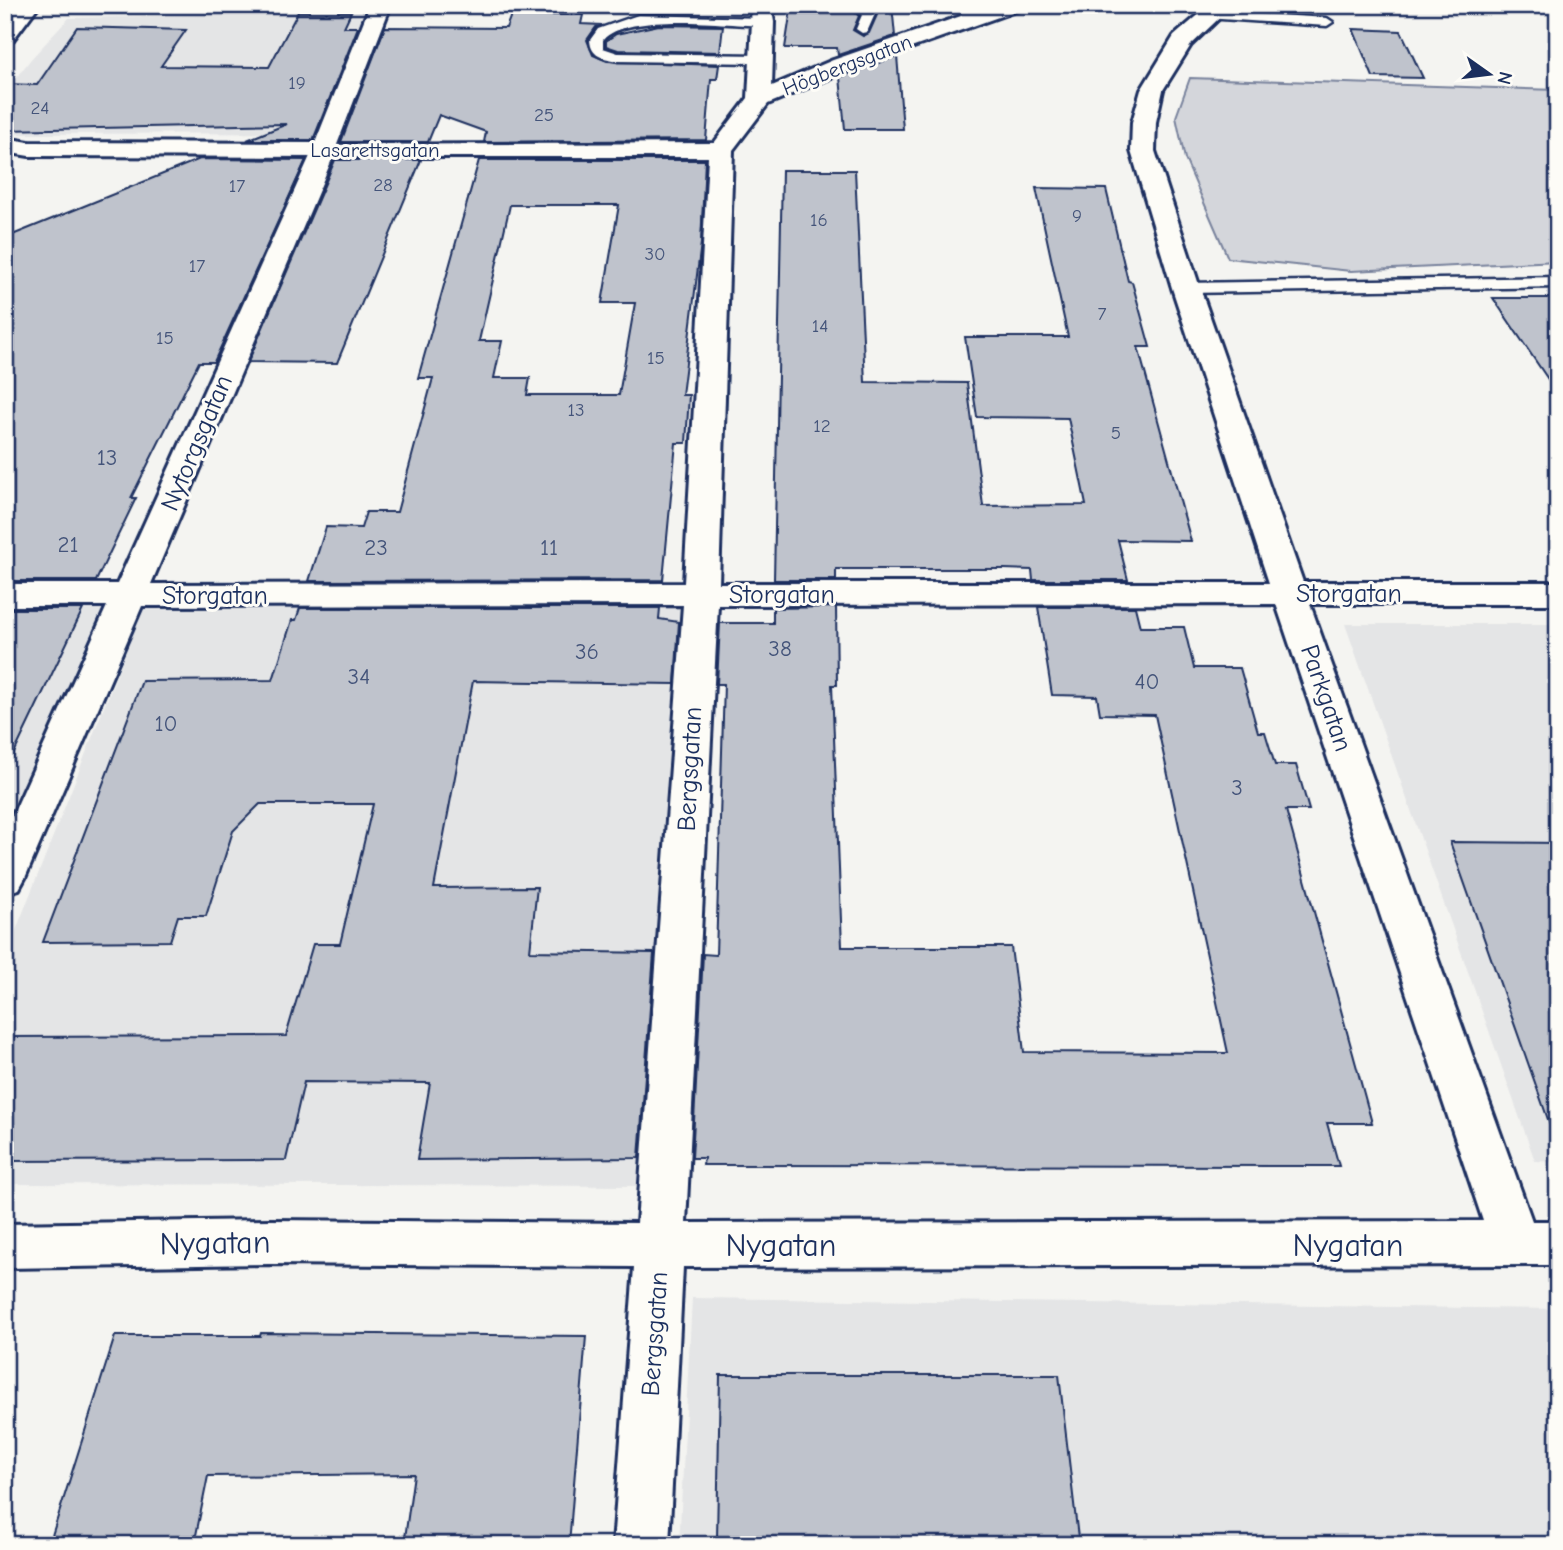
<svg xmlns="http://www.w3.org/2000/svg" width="1563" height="1550" viewBox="0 0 1563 1550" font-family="'Comic Neue',sans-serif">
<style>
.built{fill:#e4e5e6}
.green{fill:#d4d6db;stroke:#78829c;stroke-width:2}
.building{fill:#bfc3cc;stroke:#1b2f5e;stroke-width:2;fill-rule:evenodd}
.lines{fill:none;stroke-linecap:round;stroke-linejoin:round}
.service-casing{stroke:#1b2f5e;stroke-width:5}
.minor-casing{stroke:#1b2f5e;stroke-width:6}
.tertiary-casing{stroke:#1b2f5e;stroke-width:6}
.trunk-casing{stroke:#1b2f5e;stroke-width:6}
.service{fill:#fdfcf7;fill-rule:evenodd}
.minor{fill:#fdfcf7;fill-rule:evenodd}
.tertiary{fill:#fdfcf7;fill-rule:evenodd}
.trunk{fill:#fdfcf7;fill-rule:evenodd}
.labels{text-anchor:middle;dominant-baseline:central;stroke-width:6;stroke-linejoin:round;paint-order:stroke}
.far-number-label{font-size:19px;fill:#44547a}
.far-street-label{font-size:21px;fill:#1b2f5e;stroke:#fdfcf7}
.number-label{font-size:23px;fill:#44547a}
.street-label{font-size:26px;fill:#1b2f5e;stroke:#fdfcf7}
.near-street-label{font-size:32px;fill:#1b2f5e;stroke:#fdfcf7}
</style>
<rect width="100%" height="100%" fill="#f4f4f1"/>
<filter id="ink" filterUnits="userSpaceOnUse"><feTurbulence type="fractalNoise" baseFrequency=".0143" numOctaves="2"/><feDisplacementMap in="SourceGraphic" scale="14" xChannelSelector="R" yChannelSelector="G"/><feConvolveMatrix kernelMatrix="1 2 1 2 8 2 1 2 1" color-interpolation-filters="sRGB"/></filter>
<g filter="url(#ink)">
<g class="built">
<polygon points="242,5 369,5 307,133 5,134 5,92 31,59 69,18 202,15"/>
<polygon points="144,606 689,607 650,1186 5,1184 5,958"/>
<polygon points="112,608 5,826 5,609"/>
<polygon points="1345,624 1558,624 1558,1162 1535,1161"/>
<polygon points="692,1298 1558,1309 1558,1545 679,1545"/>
</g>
<polygon class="green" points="1190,78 1558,90 1558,261 1351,271 1228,258 1185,159 1176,117"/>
<g class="building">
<polygon points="797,5 847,5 859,16 853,30 863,36 869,33 877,15 869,5 892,5 895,36 838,55 837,48 785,48 791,9"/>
<polygon points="298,12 351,12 344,27 358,27 313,140 247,140 287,124 5,130 5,84 37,85 77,27 186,30 161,66 269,67"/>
<polygon points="511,15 583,15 581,24 602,25 596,27 587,40 593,55 607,61 719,65 717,79 711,79 706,140 484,142 486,132 439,115 428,142 341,142 385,27 506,28"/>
<polygon points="659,25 723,26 720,52 618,50 606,46 606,41 616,34"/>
<polygon points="1353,29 1401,31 1423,78 1373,77"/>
<polygon points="897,56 903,129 845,129 840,77"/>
<polygon points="200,159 306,160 214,362 199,362 131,498 136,498 96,581 5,581 5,238"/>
<polygon points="335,160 421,160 337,363 248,362"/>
<path d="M479,160H705L701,243L682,395H689L686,443H676L663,580L309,581L326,527L361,528L366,512H397L433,378H418ZM510,205H619L602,303H635L619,395H527L530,378H494L502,341H479Z"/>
<polygon points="782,170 855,170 865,382 967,383 983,506 1086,505 1068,418 977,417 965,337 1068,337 1036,188 1106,189 1128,281 1132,282 1150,347 1138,347 1191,541 1118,540 1128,580 1033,580 1032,570 1004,569 836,569 836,580 774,580"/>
<polygon points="1493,298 1558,298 1558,394"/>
<polygon points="836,607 837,685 832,685 842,947 1011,947 1024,1052 1228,1053 1155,715 1100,714 1097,696 1052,695 1038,607 1135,607 1140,627 1184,627 1194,668 1240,668 1258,732 1265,732 1275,765 1296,765 1309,810 1286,810 1372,1123 1327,1123 1339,1166 703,1165 704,1158 692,1158 703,954 716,955 724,684 717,684 720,623 773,623 773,608"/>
<polygon points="300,608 660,608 659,619 679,622 675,684 473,681 434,888 537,887 530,951 654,953 639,1158 417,1160 430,1083 304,1082 286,1160 5,1161 5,1037 286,1036 313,944 340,944 373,804 260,804 233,831 206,916 178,916 170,941 43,942 142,681 273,680 292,620 296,620"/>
<polygon points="5,609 83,609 5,772"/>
<polygon points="1450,842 1558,843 1558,1127 1551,1128"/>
<polygon points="261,1333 586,1336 569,1545 404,1545 414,1474 208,1476 194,1545 49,1545 115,1336 260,1336"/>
<polygon points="720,1375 1059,1375 1078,1538 1052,1538 1052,1545 761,1545 761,1537 717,1539"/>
</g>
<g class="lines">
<g class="service-casing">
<g id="service">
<polygon points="767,5 795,5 762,14 756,10"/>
<polygon points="850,5 865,5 875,14 867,32 862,33 856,29 862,15"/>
<polygon points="963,5 975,5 970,25 966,26 960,22"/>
<polygon points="1210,11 1327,18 1333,22 1327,26 1206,18 1204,15"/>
<path d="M638,15L763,18L769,22L763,26C726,25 627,12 603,40V48L618,53L760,55L767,59L760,63L618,61C603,58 591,57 590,40L598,29Z"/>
<polygon points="1558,277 1558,287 1186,293 1178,288 1186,283"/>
</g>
</g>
<g class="minor-casing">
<path id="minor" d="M750,5H771L774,22L772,86L833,60L993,5H1024L1021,9L849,70L768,104L733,150L719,583H1269L1172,288L1131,151L1132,122L1141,90L1174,36L1210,5H1233L1191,45L1163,90L1156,122L1155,151L1200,288L1303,582H1558V604H1310L1532,1221H1558V1265L683,1267L669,1545H613L634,1267L270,1264L5,1268V1224L270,1220L637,1223L683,605L142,606L25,878L19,889L5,893V832L107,606H5V584H117L315,145L714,143L748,98L752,22ZM333,157H708L684,583L151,584ZM1276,604L1483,1221L686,1223L718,605Z"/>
</g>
<g class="tertiary-casing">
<polygon id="tertiary" points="370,5 391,5 333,155 324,157 29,156 5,152 5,138 29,142 315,143"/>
</g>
<g class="trunk-casing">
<polygon id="trunk" points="18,5 39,5 13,40 5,41 5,21"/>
</g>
<use href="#service" class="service"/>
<use href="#minor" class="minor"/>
<use href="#tertiary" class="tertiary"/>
<use href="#trunk" class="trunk"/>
</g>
</g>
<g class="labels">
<g class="far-number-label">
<text x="297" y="83">19</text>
<text x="40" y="108">24</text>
<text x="544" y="115">25</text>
<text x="383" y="185">28</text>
<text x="237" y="186">17</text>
<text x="1077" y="216">9</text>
<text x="819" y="220">16</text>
<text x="655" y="254">30</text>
<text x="197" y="266">17</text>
<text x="1102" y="314">7</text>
<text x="820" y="326">14</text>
<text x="165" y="338">15</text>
<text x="656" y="358">15</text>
<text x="576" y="410">13</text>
<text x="822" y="426">12</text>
<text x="1116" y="433">5</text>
</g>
<g class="far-street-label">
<text transform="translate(847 65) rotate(-21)">Högbergsgatan</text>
<text x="375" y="150">Lasarettsgatan</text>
</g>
<g class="number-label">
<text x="107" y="457">13</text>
<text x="68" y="544">21</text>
<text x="376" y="547">23</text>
<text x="549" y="547">11</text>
<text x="780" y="648">38</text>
<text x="587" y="651">36</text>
<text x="359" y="676">34</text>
<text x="1147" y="681">40</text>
<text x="166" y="723">10</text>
<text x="1237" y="787">3</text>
</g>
<g class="street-label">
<text transform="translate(197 443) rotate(-67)">Nytorgsgatan</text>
<text x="1349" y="594">Storgatan</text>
<text x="782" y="595">Storgatan</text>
<text x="215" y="596">Storgatan</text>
<text transform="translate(1326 698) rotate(71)">Parkgatan</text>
<text transform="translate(690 769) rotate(-87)">Bergsgatan</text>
<text transform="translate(655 1334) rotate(-86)">Bergsgatan</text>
</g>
<g class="near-street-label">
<text transform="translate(215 1243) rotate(-1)">Nygatan</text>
<text x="781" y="1245">Nygatan</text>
<text x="1348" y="1245">Nygatan</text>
</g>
</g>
<rect width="1563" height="1550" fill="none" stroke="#fdfcf7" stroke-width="28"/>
<rect x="14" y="14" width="1535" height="1522" fill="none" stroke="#1b2f5e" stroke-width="2.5" filter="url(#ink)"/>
<g transform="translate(1489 74) rotate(104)" stroke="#fdfcf7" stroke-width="5" paint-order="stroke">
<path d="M0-5L12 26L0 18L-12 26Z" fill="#1b2f5e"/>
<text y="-10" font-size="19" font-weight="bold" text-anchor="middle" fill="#1b2f5e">N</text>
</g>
</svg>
